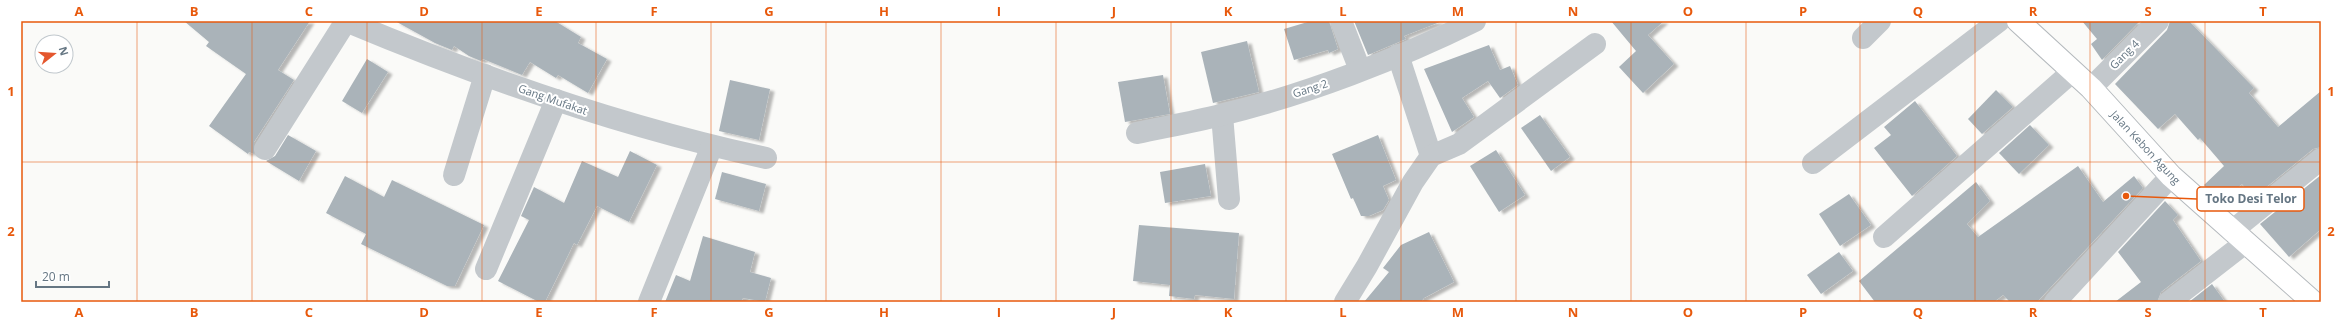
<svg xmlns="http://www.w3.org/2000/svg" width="2342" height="323" viewBox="0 0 2342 323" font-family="'Open Sans',sans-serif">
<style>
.building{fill:#aab3b9;filter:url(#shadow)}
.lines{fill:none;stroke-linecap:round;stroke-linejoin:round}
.highway-casing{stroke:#b4b9bd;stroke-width:24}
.minor{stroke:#c3c8cc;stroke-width:22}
.highway{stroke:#fff;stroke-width:22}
.grid{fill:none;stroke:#e8590c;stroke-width:1;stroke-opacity:0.55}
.labels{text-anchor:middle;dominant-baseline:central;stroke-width:4;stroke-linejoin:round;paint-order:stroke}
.street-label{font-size:11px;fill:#657683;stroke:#fff}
.leader{fill:none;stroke:#e8590c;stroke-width:1.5}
.callout-dot{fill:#e8590c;stroke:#fff;stroke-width:1.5}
.callout{fill:#fff;stroke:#e8590c;stroke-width:1.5}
.callout-label{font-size:12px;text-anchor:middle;font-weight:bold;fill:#657683}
.neatline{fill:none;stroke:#e8590c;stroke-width:1.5}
.grid-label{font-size:13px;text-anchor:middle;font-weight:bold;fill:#e8590c}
</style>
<defs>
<filter id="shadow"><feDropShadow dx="4.5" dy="2.5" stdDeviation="1" flood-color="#0004"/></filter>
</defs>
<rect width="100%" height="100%" fill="#fafaf8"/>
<g class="building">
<polygon points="184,21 310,21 278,70 294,80 254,142 254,154 249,152 248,154 209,126 246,74 206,46 209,42"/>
<polygon points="395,21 555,21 581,37 578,43 607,59 588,93 558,75 556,78 530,62 522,75 483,59 481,61 469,56 454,46 452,50 435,43"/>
<polygon points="1311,21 1329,21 1338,49 1329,53 1328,50 1294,60 1284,29"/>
<polygon points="1354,21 1440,21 1440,22 1404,36 1406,39 1368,55"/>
<polygon points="1611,21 1664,21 1648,35 1674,64 1643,93 1619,67 1636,51"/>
<polygon points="2082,21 2140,21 2102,60 2091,44 2097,39"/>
<polygon points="2170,21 2189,21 2254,88 2249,93 2278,127 2321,91 2321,147 2313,149 2253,198 2242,184 2221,204 2204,185 2224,166 2200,138 2198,140 2175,114 2158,129 2115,84 2167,30"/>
<polygon points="1247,41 1259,92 1213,103 1201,52"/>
<polygon points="1489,45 1500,70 1510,66 1518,85 1500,98 1488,81 1462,98 1474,117 1452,132 1424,69"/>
<polygon points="367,59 388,72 362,113 342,101"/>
<polygon points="1163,75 1170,114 1125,122 1118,82"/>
<polygon points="730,80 770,89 759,140 719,131"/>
<polygon points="1996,90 2013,107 1982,134 1968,119"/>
<polygon points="1915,101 1957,156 1912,196 1874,148 1891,135 1884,127"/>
<polygon points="1540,115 1570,157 1551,171 1521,128"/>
<polygon points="2030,125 2049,145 2019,174 1999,153"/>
<polygon points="288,135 316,151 299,181 266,161 275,156"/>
<polygon points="1378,135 1396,180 1383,186 1389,200 1383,210 1369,216 1361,216 1353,198 1351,199 1332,154"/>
<polygon points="1496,150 1525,195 1499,212 1470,166"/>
<polygon points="630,151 657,165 629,222 597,206 577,245 574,243 545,302 539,302 498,281 529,220 521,216 534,187 564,203 582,161 618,177"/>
<polygon points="1205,164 1211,196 1165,203 1160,172"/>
<polygon points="2078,166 2103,202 2134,176 2143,188 2037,302 2010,302 2003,295 1994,302 1875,302 1859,281 1976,182 1990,201 1967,224 1978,237"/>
<polygon points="722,172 766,184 759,211 715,199"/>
<polygon points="2321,175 2321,229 2289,257 2260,224"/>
<polygon points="345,176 384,197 392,180 484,225 455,286 447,286 361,244 366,234 326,213"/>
<polygon points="1849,194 1871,225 1840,246 1819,214"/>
<polygon points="2165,201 2178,215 2173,220 2201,261 2161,292 2157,302 2115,302 2141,282 2118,252"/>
<polygon points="1139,225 1239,233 1234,299 1195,295 1194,299 1169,296 1170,285 1133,281"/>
<polygon points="1429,232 1454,282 1424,298 1421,302 1364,302 1389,272 1383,268 1401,245"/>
<polygon points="703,236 755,252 750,272 771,278 765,302 743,298 741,302 665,302 676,275 690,281"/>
<polygon points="1839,252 1853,271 1821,294 1807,275"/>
<polygon points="2212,284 2225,302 2189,302"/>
</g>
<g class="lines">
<g class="highway-casing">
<polyline id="highway" points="2018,21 2091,88 2171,176 2313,302"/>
</g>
<g class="minor">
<path d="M346,21C482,78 622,127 766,158"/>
<polyline points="1341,21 1360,70"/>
<polyline points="1863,38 1880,21"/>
<polyline points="1398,55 1431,156"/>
<polyline points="2091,88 2158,21"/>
<polyline points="1222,115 1229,199"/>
<path d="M1137,133C1165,127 1193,122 1221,115C1305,95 1398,59 1475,21"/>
<polyline points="265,149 346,21"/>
<polyline points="1813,163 1999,21"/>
<polyline points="454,175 485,75"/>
<polyline points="2232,231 2321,159"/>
<polyline points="1884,237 2072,72"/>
<polyline points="486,269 556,100"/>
<polyline points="649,302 712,146"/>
<polyline points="1345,302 1367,266 1413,182 1431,156 1459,144 1595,44"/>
<polyline points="2055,302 2171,176"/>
<polyline points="2169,302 2245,243"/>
</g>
<use href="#highway" class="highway"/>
</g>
<path class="grid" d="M137,21V302M252,21V302M367,21V302M482,21V302M596,21V302M711,21V302M826,21V302M941,21V302M1056,21V302M1171,21V302M1286,21V302M1401,21V302M1516,21V302M1631,21V302M1746,21V302M1860,21V302M1975,21V302M2090,21V302M2205,21V302M21,162H2321"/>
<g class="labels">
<g class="street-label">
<text transform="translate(2124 54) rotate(-45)">Gang 4</text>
<text transform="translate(1310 88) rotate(-18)">Gang 2</text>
<text transform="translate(553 99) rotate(19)">Gang Mufakat</text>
<text transform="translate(2146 147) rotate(47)">Jalan Kebon Agung</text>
</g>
</g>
<path class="leader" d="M2126 196L2197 199"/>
<circle class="callout-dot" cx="2126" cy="196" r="4"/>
<rect class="callout" x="2197" y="187" width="107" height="24" rx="4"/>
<g class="callout-label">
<text x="2251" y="203">Toko Desi Telor</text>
</g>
<rect width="2342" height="323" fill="none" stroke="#ffffff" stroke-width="44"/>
<g transform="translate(54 54) rotate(73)"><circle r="19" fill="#ffffff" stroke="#c1c8cd"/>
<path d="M0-3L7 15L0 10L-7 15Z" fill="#e4572e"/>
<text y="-6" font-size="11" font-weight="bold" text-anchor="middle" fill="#657683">N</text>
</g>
<path d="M36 281v6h73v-6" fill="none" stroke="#657683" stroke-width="2"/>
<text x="42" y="281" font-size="12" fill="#657683" stroke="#ffffff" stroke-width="3" paint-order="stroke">20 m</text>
<rect x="22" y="22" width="2298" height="279" class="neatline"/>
<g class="grid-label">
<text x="79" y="16">A</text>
<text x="194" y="16">B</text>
<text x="309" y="16">C</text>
<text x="424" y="16">D</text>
<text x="539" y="16">E</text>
<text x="654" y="16">F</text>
<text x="769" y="16">G</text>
<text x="884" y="16">H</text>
<text x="999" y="16">I</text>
<text x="1114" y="16">J</text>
<text x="1228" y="16">K</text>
<text x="1343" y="16">L</text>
<text x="1458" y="16">M</text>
<text x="1573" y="16">N</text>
<text x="1688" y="16">O</text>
<text x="1803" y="16">P</text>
<text x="1918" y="16">Q</text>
<text x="2033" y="16">R</text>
<text x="2148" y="16">S</text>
<text x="2263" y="16">T</text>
<text x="11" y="96">1</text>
<text x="2331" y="96">1</text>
<text x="11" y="236">2</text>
<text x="2331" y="236">2</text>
<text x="79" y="317">A</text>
<text x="194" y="317">B</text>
<text x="309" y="317">C</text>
<text x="424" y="317">D</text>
<text x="539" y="317">E</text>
<text x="654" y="317">F</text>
<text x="769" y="317">G</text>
<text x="884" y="317">H</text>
<text x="999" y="317">I</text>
<text x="1114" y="317">J</text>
<text x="1228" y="317">K</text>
<text x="1343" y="317">L</text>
<text x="1458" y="317">M</text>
<text x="1573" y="317">N</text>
<text x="1688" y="317">O</text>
<text x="1803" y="317">P</text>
<text x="1918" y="317">Q</text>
<text x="2033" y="317">R</text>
<text x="2148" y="317">S</text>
<text x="2263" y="317">T</text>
</g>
</svg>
